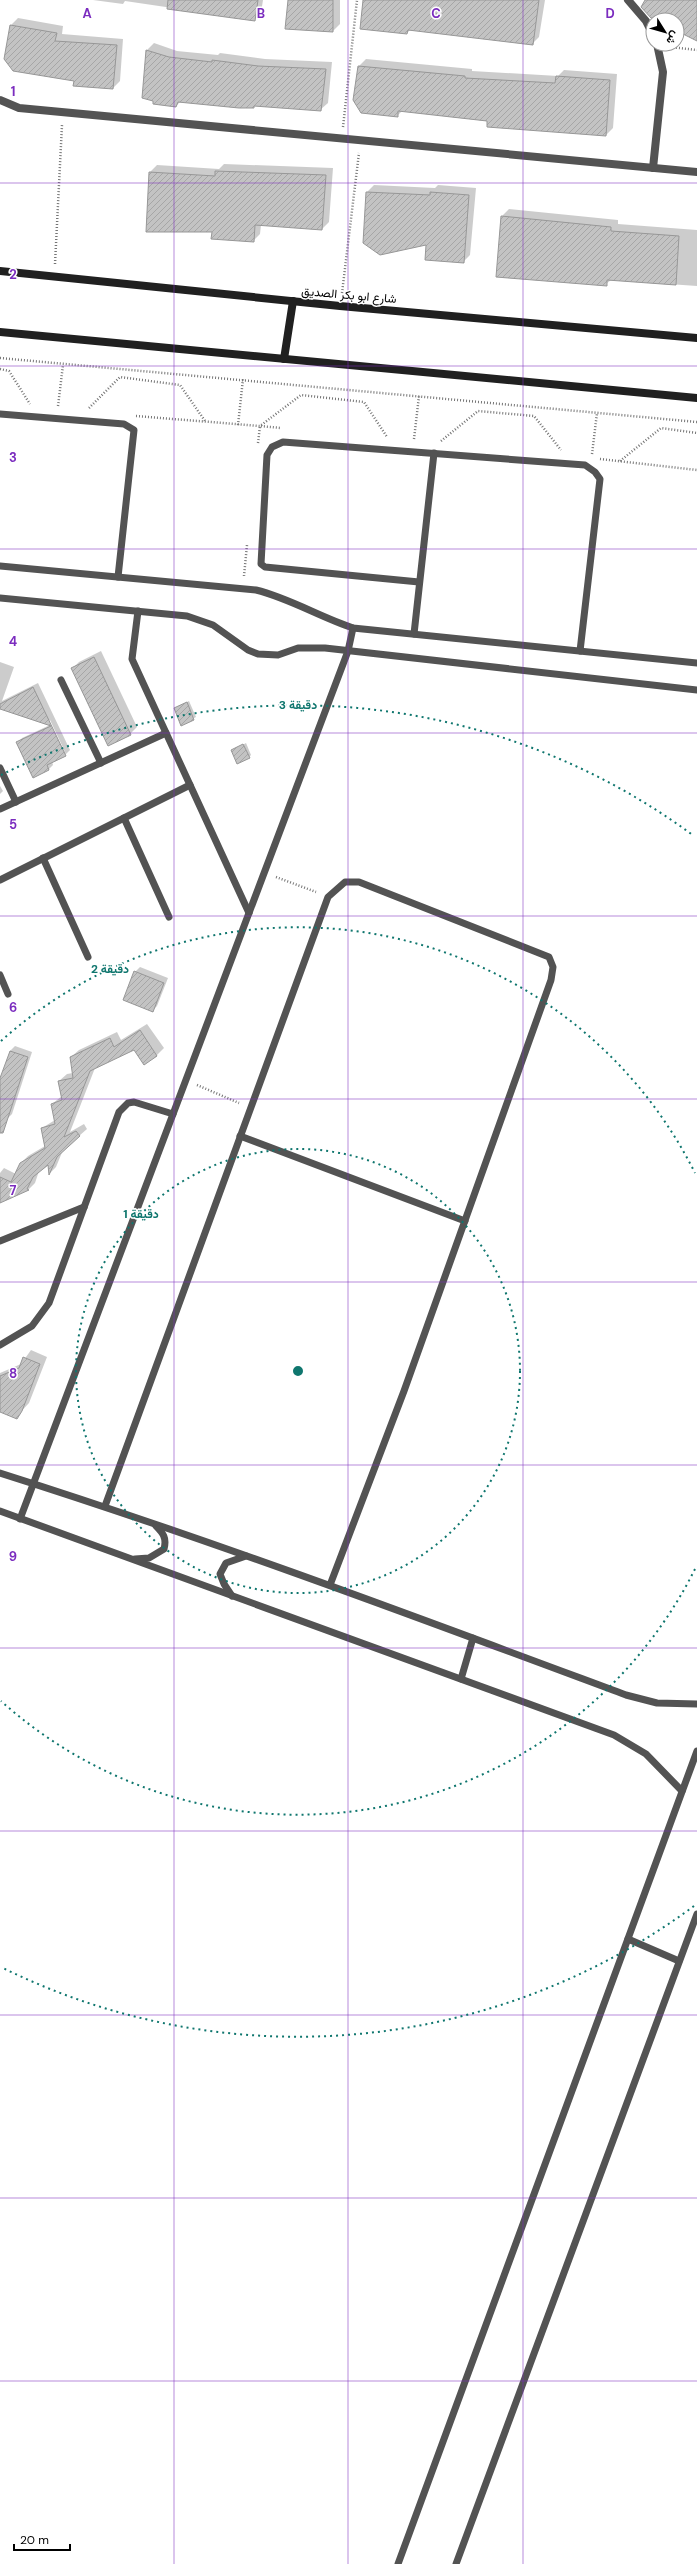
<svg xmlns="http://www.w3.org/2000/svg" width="697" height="2564" viewBox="0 0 697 2564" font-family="'DM Sans',Vazirmatn,sans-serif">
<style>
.shadow{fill:#0003}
.building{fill:url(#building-hatch);stroke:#979797}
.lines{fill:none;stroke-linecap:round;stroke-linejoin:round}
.path{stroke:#757575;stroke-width:2.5;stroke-dasharray:1 2;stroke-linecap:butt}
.lane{stroke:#535353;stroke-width:7}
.street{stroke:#535353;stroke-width:8}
.secondary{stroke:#202020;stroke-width:8}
.grid{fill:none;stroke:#7b2cbf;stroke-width:1;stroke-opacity:0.55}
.ring{fill:none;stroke:#0f766e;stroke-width:2;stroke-dasharray:2 4}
.labels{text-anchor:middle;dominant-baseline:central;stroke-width:3;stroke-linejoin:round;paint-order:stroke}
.street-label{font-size:12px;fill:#000;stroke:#fff}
.grid-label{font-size:13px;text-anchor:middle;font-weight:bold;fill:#7b2cbf;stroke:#fff;stroke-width:3;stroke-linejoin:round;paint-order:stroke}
.centre{fill:#0f766e;stroke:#fff;stroke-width:2}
.ring-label{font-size:12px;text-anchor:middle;font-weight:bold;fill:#0f766e;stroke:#fff;stroke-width:3;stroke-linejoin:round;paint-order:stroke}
</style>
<defs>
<pattern id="building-hatch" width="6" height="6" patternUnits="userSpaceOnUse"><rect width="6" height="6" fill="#c3c3c3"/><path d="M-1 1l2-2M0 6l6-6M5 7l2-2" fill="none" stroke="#a6a6a6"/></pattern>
</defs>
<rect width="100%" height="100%" fill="#fff"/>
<g class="shadow">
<polygon points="93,0 263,0 261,13 254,20 125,1 123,4"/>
<polygon points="289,0 340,0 340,24 333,31"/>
<polygon points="364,0 545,0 539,37 532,44 411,29 407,33"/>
<polygon points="646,0 697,0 697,37 677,30 677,20 657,20 651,17"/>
<polygon points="18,18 63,26 62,34 123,39 120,81 113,88 11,25"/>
<polygon points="154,43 177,51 218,55 220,53 265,59 332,62 328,103 320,110 181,101 176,106 143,97 147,50"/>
<polygon points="366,59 472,69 472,71 558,76 564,70 617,74 613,128 606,135 402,111 397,116 359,66"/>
<polygon points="224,164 333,168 329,222 322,229 261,225 260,234 253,241 213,231 147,231 150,172 157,165 219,169"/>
<polygon points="374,185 435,188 438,185 476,188 470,255 463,262 427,244 367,192"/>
<polygon points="509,209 618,220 618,224 697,230 697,286 611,280 606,284 502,216"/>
<polygon points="101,651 137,727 130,734 72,669 79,662"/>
<polygon points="0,662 14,667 2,701 38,683 70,750 66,754 50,720 48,721 66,754 52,761 53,765 49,769 34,777 18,743 22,738 50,725 0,708"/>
<polygon points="189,701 196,717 182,724 175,708"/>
<polygon points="246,743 251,755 249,757 232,751"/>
<polygon points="0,786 3,791 0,794"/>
<polygon points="140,967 168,978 157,1006 153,1010 135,972"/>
<polygon points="147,1024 164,1048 156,1056 135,1049 95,1068 70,1132 84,1124 87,1129 63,1150 56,1167 50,1173 48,1163 39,1171 35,1183 29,1189 0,1202 0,1173 4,1168 16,1174 21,1163 28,1156 45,1146 42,1128 55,1120 52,1104 62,1096 59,1081 67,1074 73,1073 71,1057 79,1050 117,1032 121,1040"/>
<polygon points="15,1046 32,1052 12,1114 7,1119 0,1116 0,1082 10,1051"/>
<polygon points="31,1350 47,1357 29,1403 16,1417 0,1411 0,1373 21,1364"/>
</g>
<g class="building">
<polygon points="168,0 258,0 255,21 167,9"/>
<polygon points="288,0 333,0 333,32 285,29"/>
<polygon points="363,0 539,0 533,45 408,30 407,34 360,29"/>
<polygon points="645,0 697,0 697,41 677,31 677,20 651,18 641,7"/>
<polygon points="10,25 57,33 55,41 117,45 113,89 73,86 74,81 13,71 4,59"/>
<polygon points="146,50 169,57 212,62 212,60 258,66 326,69 321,111 254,106 254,108 239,108 178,102 176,107 153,104 153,101 142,98"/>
<polygon points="358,66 465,76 465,78 555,83 556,76 610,80 606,136 487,127 487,121 398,111 398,117 361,113 353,100"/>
<polygon points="215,171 326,175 322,230 255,225 254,242 211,239 212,232 146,232 149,172 215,176"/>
<polygon points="366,192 430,195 430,192 469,195 464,263 425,260 426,245 380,255 363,243"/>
<polygon points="501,216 611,227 611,231 679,236 676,285 607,280 607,286 496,277"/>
<polygon points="94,657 131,735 108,746 71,668"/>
<polygon points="33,687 66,756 47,765 49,770 33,778 16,742 51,726 0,709 0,704"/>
<polygon points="187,702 194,720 181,726 174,708"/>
<polygon points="243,744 250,758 237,764 231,750"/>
<polygon points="134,971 164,983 153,1012 123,1000"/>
<polygon points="140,1030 157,1056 144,1065 134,1050 90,1071 64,1137 76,1131 80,1136 57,1157 49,1175 48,1165 33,1177 27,1189 29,1190 0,1203 0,1177 11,1182 20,1163 45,1148 41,1128 55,1124 51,1104 62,1100 58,1081 73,1078 70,1057 110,1038 114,1047"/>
<polygon points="10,1051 28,1057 3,1133 0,1133 0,1078"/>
<polygon points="23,1357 40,1364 22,1411 17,1419 0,1412 0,1376 19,1368"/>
</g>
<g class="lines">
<g class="path">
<polyline points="670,47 697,50"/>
<polyline points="343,127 357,0"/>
<polyline points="55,264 62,125"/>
<polyline points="342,293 359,153"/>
<polyline points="0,358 697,422"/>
<polyline points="0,369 9,371 30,404"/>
<polyline points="58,406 63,365"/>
<polyline points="89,408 120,377 180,385 205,421"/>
<polyline points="136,416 260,426 301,395 364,402 387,437"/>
<polyline points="238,425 243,379"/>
<polyline points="414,439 419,396"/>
<polyline points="441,441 478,411 534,416 561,450"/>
<polyline points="258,443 260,426 281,428"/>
<polyline points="592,454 597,413"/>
<polyline points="600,459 697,470"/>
<polyline points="620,461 661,428 697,433"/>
<polyline points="244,576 247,545"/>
<polyline points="276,877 316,892"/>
<polyline points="197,1085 239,1103"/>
</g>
<g class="lane">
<polyline points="0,414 124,424 134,430 118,577"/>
<path d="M0,566L256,590C289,598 320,617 353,628L697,663"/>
<polyline points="419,582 265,567 261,564 267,455 272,447 283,442 585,465 595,472 600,479 580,651"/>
<polyline points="0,598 187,616 213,625 248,650 258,654 278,655 298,648 325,648 697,690"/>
<polyline points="138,611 132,659 249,913"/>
<polyline points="414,634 434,453"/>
<polyline points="61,680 101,763"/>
<polyline points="0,768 16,802"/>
<polyline points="0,809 166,733"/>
<polyline points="124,818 169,917"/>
<polyline points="43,858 88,957"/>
<polyline points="0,880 190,785"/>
<polyline points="0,975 8,994"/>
<polyline points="240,1136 465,1221"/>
<polyline points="0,1241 84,1207"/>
<polyline points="0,1345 32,1326 49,1303 119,1112 128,1103 134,1102 173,1114"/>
<path d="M0,1473C212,1540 419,1618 626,1695L657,1703L697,1704"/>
<polyline points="105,1506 328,897 345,882 359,882 549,957 553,967 551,980 404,1391 330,1585"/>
<polyline points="0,1511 614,1735 646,1754 682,1791"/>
<polyline points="20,1519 348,651 353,628"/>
<path d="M135,1559L149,1558L164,1549C167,1538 163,1533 156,1526"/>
<polyline points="232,1596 224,1584 220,1574 226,1563 246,1556"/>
<polyline points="461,1679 473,1638"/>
<polyline points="628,1939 679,1961"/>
<polyline points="398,2564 697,1751"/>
<polyline points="456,2564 697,1914"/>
</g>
<g class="street">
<polyline points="628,0 646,21 653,35"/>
<polyline points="0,100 19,108 697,172"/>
<polyline points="653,168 663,72 657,44"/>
</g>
<g class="secondary">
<polyline points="0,271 340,306 697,338"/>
<polyline points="0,332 697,398"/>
<polyline points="284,359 293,301"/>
</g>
</g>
<path class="grid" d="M174,0V2564M348,0V2564M523,0V2564M0,183H697M0,366H697M0,549H697M0,733H697M0,916H697M0,1099H697M0,1282H697M0,1465H697M0,1648H697M0,1831H697M0,2015H697M0,2198H697M0,2381H697"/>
<g class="ring">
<circle cx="298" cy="1371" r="222"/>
<path d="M695 1569A444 444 0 0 1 1 1701M1 1041A444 444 0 0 1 695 1173"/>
<path d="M694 1906A666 666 0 0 1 1 1967M1 775A666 666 0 0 1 694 836"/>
</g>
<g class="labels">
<g class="street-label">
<text transform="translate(349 295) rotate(5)">شارع ابو بكر الصديق</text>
</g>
</g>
<g class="grid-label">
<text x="87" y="18">A</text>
<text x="261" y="18">B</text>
<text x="436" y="18">C</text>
<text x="610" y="18">D</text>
<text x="13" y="96">1</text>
<text x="13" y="279">2</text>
<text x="13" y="462">3</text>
<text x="13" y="646">4</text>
<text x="13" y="829">5</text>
<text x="13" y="1012">6</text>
<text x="13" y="1195">7</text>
<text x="13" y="1378">8</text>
<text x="13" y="1561">9</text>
</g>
<circle cx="298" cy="1371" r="6" class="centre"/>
<g class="ring-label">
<text x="298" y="709">3 دقيقة</text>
<text x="110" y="973">2 دقيقة</text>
<text x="141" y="1218">1 دقيقة</text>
</g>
<g transform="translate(665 32) rotate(127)"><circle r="19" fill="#ffffff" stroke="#999999"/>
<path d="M0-3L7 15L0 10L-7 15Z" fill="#000000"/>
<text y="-6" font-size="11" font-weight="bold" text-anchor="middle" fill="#000000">ش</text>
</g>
<path d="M14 2544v6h56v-6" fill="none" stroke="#000000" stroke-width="2"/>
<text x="20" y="2544" font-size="12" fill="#000000" stroke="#ffffff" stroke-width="3" paint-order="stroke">20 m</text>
</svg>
